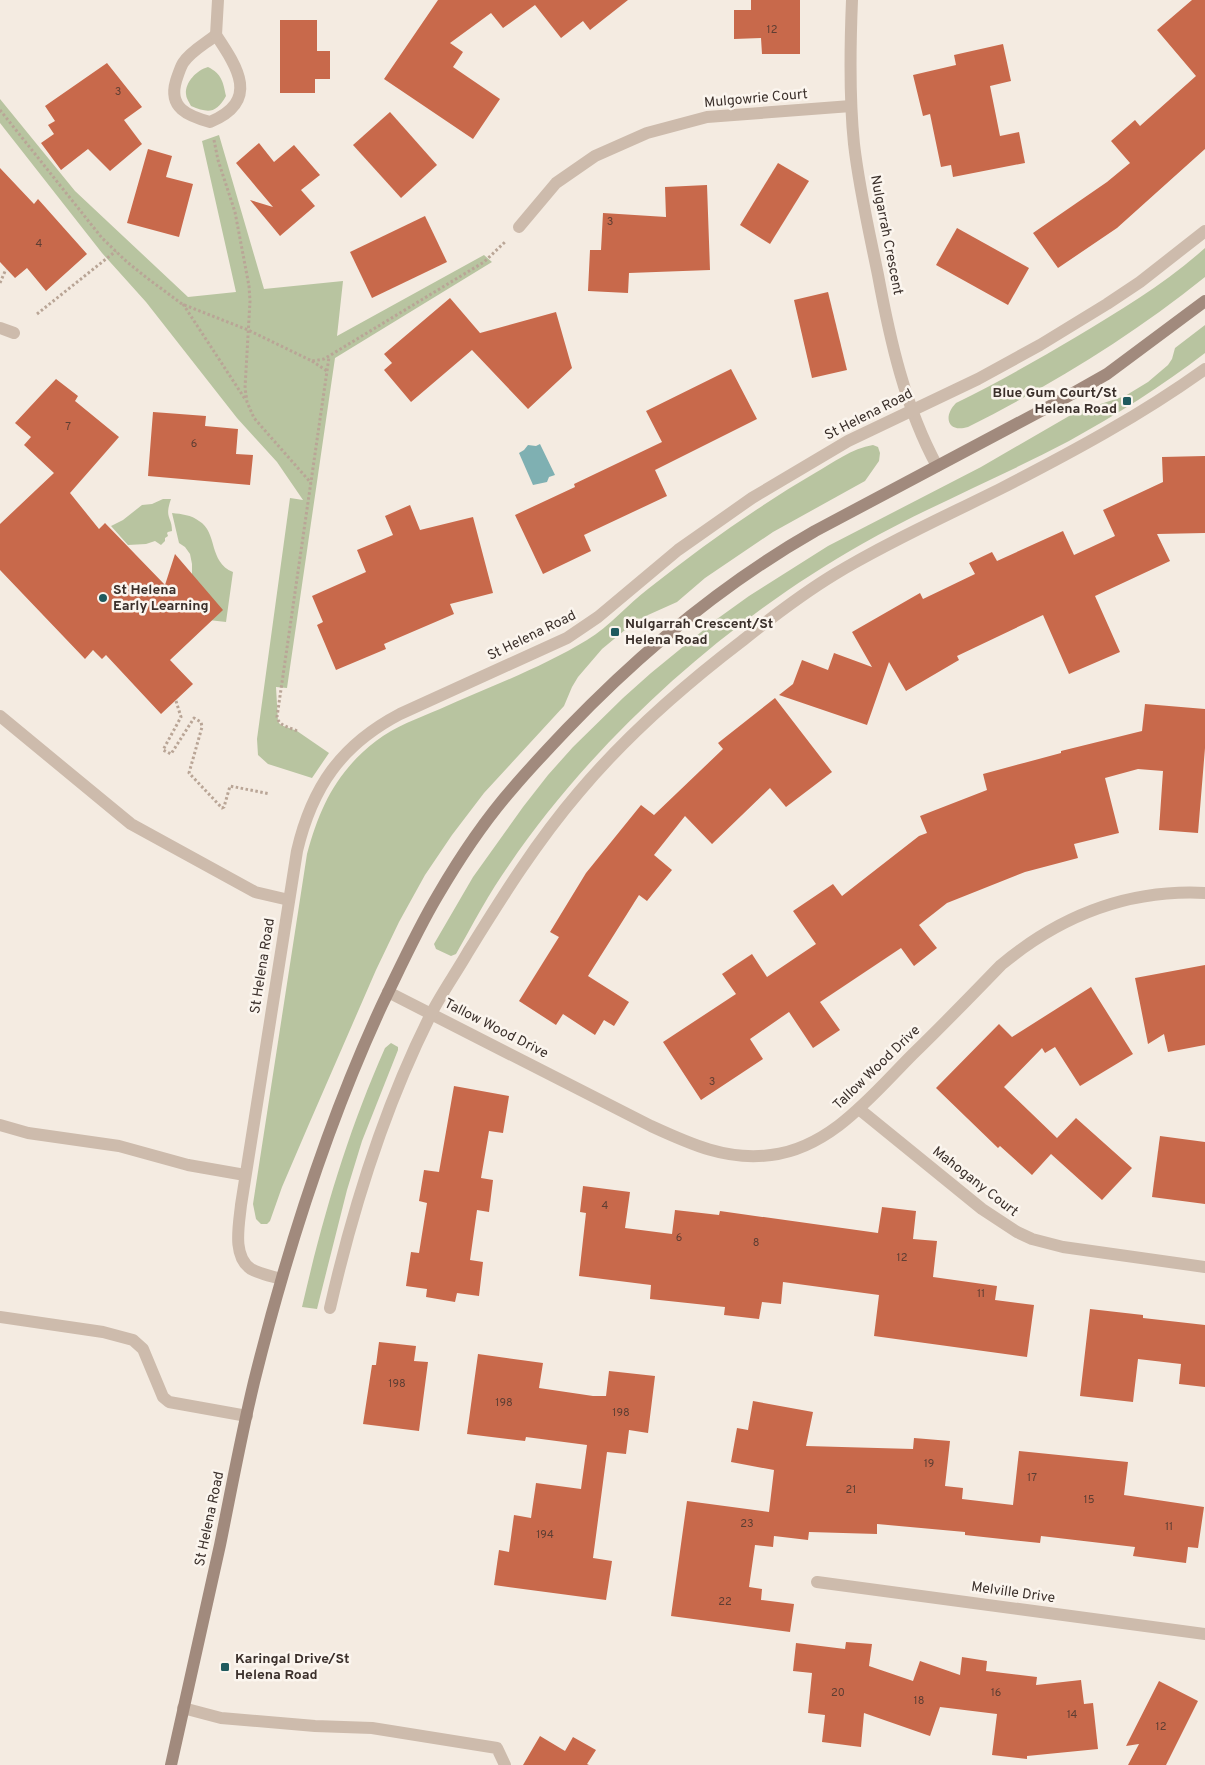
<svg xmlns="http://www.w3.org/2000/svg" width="1205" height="1765" viewBox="0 0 1205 1765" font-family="Overpass,sans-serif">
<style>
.green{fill:#b8c4a0}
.water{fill:#7fb0b2}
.building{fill:#c8694b}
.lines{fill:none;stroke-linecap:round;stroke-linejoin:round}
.path{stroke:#b9a596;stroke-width:3;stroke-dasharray:2.5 2.5;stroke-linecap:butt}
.lane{stroke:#cdbbac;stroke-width:12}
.street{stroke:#cdbbac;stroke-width:12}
.secondary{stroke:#a18a7d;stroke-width:12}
.poi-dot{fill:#1f5a5e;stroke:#fbf5ee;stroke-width:2}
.labels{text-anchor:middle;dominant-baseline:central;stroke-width:5;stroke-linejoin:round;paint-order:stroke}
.number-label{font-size:11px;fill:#5e3e33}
.street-label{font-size:14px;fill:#3b302b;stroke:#fbf5ee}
.poi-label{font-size:14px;font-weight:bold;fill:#3b302b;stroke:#fbf5ee;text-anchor:start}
</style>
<rect width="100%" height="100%" fill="#f4ebe1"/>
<g class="green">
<path d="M208,67C222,74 223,82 226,96C216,114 208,113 191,106C189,102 186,98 186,94C185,82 197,70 208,67Z"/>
<polygon points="0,99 75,191 188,297 236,292 202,141 219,135 264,289 343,281 337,336 484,255 492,262 335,358 287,688 276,687 278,722 281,725 297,731 329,753 312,778 268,764 258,755 257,739 290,498 303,500 277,462 237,418 146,302 102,253 0,123"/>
<path d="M1205,248V277C1132,336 1051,385 968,427C947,433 943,416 956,403C997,383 1037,360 1076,337C1121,310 1166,283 1205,248Z"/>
<path d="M1205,325V353C1162,386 1116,415 1069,441C1001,477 929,506 862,544C729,619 595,738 509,865C489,893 473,924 456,954L451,956L436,949L434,944L473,877L523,807L548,775L573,747L623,698L651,673L717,619L749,596L828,546L981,467L1076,412L1125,396L1148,382L1168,365L1172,359L1175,348Z"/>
<path d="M873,445L878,447L880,453L879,461L865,481L773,532L705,578L677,602L648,615L625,630L602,649L578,677L572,687L564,706L484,793L452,835L425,875L399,922L376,970L309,1124L282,1187L270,1221L267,1224H261L256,1219L253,1204L307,854C320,807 336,772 376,741C395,726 419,718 440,709C489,687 541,668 587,640C610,626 627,605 648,589C701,547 757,507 815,473C833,463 852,448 873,445Z"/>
<path d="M163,499H171C164,519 172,516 172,531L168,532L167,533L168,536L165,538V541L161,545L155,541L146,544L128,545L111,526L123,520L142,505L152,504Z"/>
<path d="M172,513C182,514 191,515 199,521C218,532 208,562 233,572L226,622L200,619L192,575V564L190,554L185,547L179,543Z"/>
<path d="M391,1043L398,1047V1050L362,1141L347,1190L317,1309L302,1307C323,1216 347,1134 385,1048Z"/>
</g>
<polygon class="water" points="540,444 555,475 549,477 547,482 533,485 519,453 524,450 528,445 536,446"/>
<g class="building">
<polygon points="438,0 628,0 590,30 583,21 561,38 535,5 503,28 491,13 450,43 463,52 453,67 500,99 473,139 384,79"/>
<polygon points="751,0 800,0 800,54 762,54 761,38 734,39 734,10 751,10"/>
<polygon points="1192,0 1205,0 1205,149 1117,228 1058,268 1033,233 1107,182 1130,163 1111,141 1135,120 1140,126 1196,76 1157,30"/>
<polygon points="280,20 317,20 317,51 330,51 330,79 315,79 315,93 280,93"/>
<polygon points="1003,44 1011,81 990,86 1000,136 1019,132 1025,163 953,177 951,165 941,167 930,114 923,116 913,75 956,65 954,55"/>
<polygon points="107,63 142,107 124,120 142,144 110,171 88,149 61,170 41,143 54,134 48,125 55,121 45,106"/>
<polygon points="390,112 437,165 401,198 353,145"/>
<polygon points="259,143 274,162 294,145 320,175 301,190 315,206 280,236 250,200 273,207 236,163"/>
<polygon points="148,149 172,156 166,177 193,184 179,237 127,223"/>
<polygon points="778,163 809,181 770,244 740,225"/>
<polygon points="0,168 34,204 38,199 87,254 46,291 27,268 15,278 0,262"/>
<polygon points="707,185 710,270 629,273 628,293 588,291 590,250 601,250 603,213 666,217 665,187"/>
<polygon points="425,216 447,262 372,298 350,252"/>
<polygon points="957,228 1029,268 1008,305 936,265"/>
<polygon points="828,292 847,370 812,378 794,300"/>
<polygon points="450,298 480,333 556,312 572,368 528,409 472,350 411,402 384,370 392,363 384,354"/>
<polygon points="731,369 757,419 655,470 667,496 584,535 591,551 543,574 515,515 575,487 574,484 662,442 646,411"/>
<polygon points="56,379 78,396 75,401 119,437 70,493 99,529 105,523 165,585 175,554 223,610 170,660 193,684 161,714 106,655 102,659 93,650 85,659 0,570 0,524 54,473 24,445 31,437 15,423"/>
<polygon points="153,412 206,416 205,426 238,429 236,454 253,455 250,485 148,476"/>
<polygon points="1205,456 1205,533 1157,534 1170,561 1095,596 1120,652 1069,674 1043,615 957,656 959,660 906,691 889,662 867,725 779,695 793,684 802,660 828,670 834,653 872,667 852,632 920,593 923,599 975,574 969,563 992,552 997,561 1063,531 1074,555 1115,536 1103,510 1163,482 1162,457"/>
<polygon points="410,505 420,530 473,517 493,593 450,604 454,614 384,644 386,649 336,670 317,625 323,622 312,596 366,572 357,550 393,535 385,516"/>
<polygon points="775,698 832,772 786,807 770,788 712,844 685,816 654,855 672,870 647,901 639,895 588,976 629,1002 614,1026 604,1020 595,1035 563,1014 556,1025 519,1001 559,937 550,932 586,873 641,805 654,815 723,749 718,743"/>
<polygon points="1145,704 1205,709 1205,748 1198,833 1159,830 1163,771 1138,769 1105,778 1119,833 1074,844 1078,858 1025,872 947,903 919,925 937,948 914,966 901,948 820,1002 840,1030 813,1048 789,1012 750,1039 763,1059 701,1100 663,1042 736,994 722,974 752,954 767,977 816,944 793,911 833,884 842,896 919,836 927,833 920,816 987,790 983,774 1061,753 1061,751 1142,731"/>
<polygon points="1205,965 1205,1045 1168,1052 1164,1034 1148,1044 1135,978"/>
<polygon points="1091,987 1133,1054 1080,1086 1055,1047 1045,1053 1042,1048 1004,1087 1057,1138 1076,1118 1132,1168 1102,1200 1051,1154 1032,1175 1000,1146 998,1148 936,1088 999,1024 1012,1037"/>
<polygon points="454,1086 509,1096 503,1133 489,1131 481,1178 493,1180 489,1212 477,1210 470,1260 483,1262 479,1296 457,1293 455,1302 426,1297 427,1289 406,1286 411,1252 419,1253 427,1203 419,1201 424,1170 439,1172"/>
<polygon points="1160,1136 1205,1142 1205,1204 1152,1197"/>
<polygon points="583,1186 630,1192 625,1228 672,1234 675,1210 719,1215 720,1211 878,1233 882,1207 916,1211 913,1239 937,1241 933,1277 997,1286 995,1300 1034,1305 1027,1357 874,1336 879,1295 783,1282 781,1304 762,1302 759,1319 724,1315 725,1307 650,1299 651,1285 579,1276 586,1213 580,1212"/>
<polygon points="1090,1309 1143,1315 1143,1318 1205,1325 1205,1387 1179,1384 1181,1364 1138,1359 1133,1402 1080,1396"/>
<polygon points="379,1342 416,1346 414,1361 428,1362 419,1431 363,1424 372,1365 376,1365"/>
<polygon points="478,1354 543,1363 539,1388 593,1396 606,1396 609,1371 655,1376 648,1433 629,1430 626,1454 607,1452 593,1558 612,1561 606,1600 494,1585 499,1550 509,1552 514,1515 531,1518 536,1483 581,1489 587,1445 526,1437 525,1441 467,1434"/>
<polygon points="753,1401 813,1412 806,1446 913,1449 914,1438 950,1441 945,1486 963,1488 962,1499 1013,1505 1019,1451 1128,1462 1124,1495 1204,1507 1198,1548 1188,1547 1186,1563 1133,1556 1135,1547 1041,1536 1040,1543 965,1535 965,1532 877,1524 877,1534 809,1532 808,1540 774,1536 773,1547 755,1545 749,1587 762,1589 761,1600 794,1604 790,1632 671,1616 687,1501 769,1512 774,1470 731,1462 737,1428 748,1430"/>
<polygon points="846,1642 872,1644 869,1666 913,1681 920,1661 960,1675 962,1657 987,1661 986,1671 1037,1677 1036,1685 1081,1680 1084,1704 1093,1703 1098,1749 1027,1756 1027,1759 992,1755 997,1714 940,1707 930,1736 864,1713 861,1747 822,1742 825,1715 808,1713 812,1673 793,1671 796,1643 845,1649"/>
<polygon points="1159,1681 1198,1701 1166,1765 1128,1765 1139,1744 1126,1746"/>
<polygon points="540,1736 565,1751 573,1737 596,1750 587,1764 589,1765 523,1765"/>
</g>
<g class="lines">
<g class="path">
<polyline points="0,110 102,238 127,262 147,278 182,304 248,330 312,361 324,359 484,262 505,242"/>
<polyline points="214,140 218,160 235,212 249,286 250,301 245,388 247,402 254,418 311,483"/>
<polyline points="0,283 6,269"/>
<polyline points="183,304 245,399"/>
<polyline points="37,314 116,251"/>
<polyline points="312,361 327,371"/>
<polyline points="176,701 181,717 163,750 171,754 194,718 201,722 202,727 189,773 222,808 224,807 230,786 270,794"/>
<path d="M297,731C289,727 279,726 277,717L329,357"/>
</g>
<polyline class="lane" points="183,1708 221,1718 315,1726 372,1728 497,1748 505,1765"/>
<g class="street">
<path d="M852,0C850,48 849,96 854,144C859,188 869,231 878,275C890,340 905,407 937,466"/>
<path d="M216,35C238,68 260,101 210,122C188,116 168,108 176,81C178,75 180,68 183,63C191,51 205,44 216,35Z"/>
<polyline points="216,35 218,0"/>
<polyline points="519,227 556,183 595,156 647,133 707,117 851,106"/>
<polyline points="0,328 14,333"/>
<polyline points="0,716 131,824 255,892 289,900"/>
<path d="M388,992L651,1126C690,1144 727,1161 771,1155C831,1148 873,1094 913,1054C943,1025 972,995 1001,965C1060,916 1127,889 1205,893"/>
<polyline points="859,1109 982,1209 1017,1232 1032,1239 1063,1247 1205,1267"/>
<polyline points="0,1125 28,1133 119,1146 188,1165 245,1175"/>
<path d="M281,1279C271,1276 260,1274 251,1269C232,1256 239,1225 241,1205L297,851C312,787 341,745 400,714L567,638L598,617L678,550L752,498L848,441L978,379L1040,345L1107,304L1140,282L1205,231"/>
<path d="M330,1308C353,1207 384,1108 430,1016C441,994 456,973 468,952C502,897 537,841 579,792C627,735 683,686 742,641C772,617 802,594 835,574C888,542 946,516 1002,488C1072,452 1141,415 1205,369"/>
<polyline points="0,1317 103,1332 133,1340 143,1349 163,1397 169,1402 247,1416"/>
<polyline points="817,1582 1205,1634"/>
</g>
<path class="secondary" d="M171,1765C187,1692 204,1619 220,1545C231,1491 241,1436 254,1382C286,1253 326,1126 382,1005C400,968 417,930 438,895C459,859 485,820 513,788C530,768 548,749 567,729C641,652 722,584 815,531L1054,404L1107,374L1205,301"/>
</g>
<g class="poi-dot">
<rect x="1122" y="396" width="10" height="10" rx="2.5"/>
<circle cx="103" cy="598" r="5"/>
<rect x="610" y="627" width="10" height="10" rx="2.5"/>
<rect x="220" y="1662" width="10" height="10" rx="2.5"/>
</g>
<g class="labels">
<g class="number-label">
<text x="772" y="30">12</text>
<text x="118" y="92">3</text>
<text x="610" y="222">3</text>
<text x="39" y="244">4</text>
<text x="68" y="427">7</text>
<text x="194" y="444">6</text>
<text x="712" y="1082">3</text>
<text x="605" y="1206">4</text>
<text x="679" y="1238">6</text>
<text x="756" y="1243">8</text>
<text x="902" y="1258">12</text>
<text x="981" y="1294">11</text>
<text x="397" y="1384">198</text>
<text x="504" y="1403">198</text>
<text x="621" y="1413">198</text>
<text x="929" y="1464">19</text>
<text x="1032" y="1478">17</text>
<text x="851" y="1490">21</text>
<text x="1089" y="1500">15</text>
<text x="747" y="1524">23</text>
<text x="1169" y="1527">11</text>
<text x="545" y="1535">194</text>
<text x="725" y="1602">22</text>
<text x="838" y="1693">20</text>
<text x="996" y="1693">16</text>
<text x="919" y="1701">18</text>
<text x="1072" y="1715">14</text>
<text x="1161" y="1727">12</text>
</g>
<g class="street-label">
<text transform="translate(756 99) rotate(-5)">Mulgowrie Court</text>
<text transform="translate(886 235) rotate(79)">Nulgarrah Crescent</text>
<text transform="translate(869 415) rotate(-27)">St Helena Road</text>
<text transform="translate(532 636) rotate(-26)">St Helena Road</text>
<text transform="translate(263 966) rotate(-81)">St Helena Road</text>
<text transform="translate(496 1029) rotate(27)">Tallow Wood Drive</text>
<text transform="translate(877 1068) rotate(-44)">Tallow Wood Drive</text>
<text transform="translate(975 1182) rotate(38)">Mahogany Court</text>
<text transform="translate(210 1519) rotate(-78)">St Helena Road</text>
<text transform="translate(1013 1593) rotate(8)">Melville Drive</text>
</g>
<g class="poi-label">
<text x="1117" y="393" text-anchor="end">Blue Gum Court/St<tspan x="1117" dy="16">Helena Road</tspan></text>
<text x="113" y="590">St Helena<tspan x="113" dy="16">Early Learning</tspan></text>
<text x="625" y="624">Nulgarrah Crescent/St<tspan x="625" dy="16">Helena Road</tspan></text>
<text x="235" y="1659">Karingal Drive/St<tspan x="235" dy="16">Helena Road</tspan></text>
</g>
</g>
</svg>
